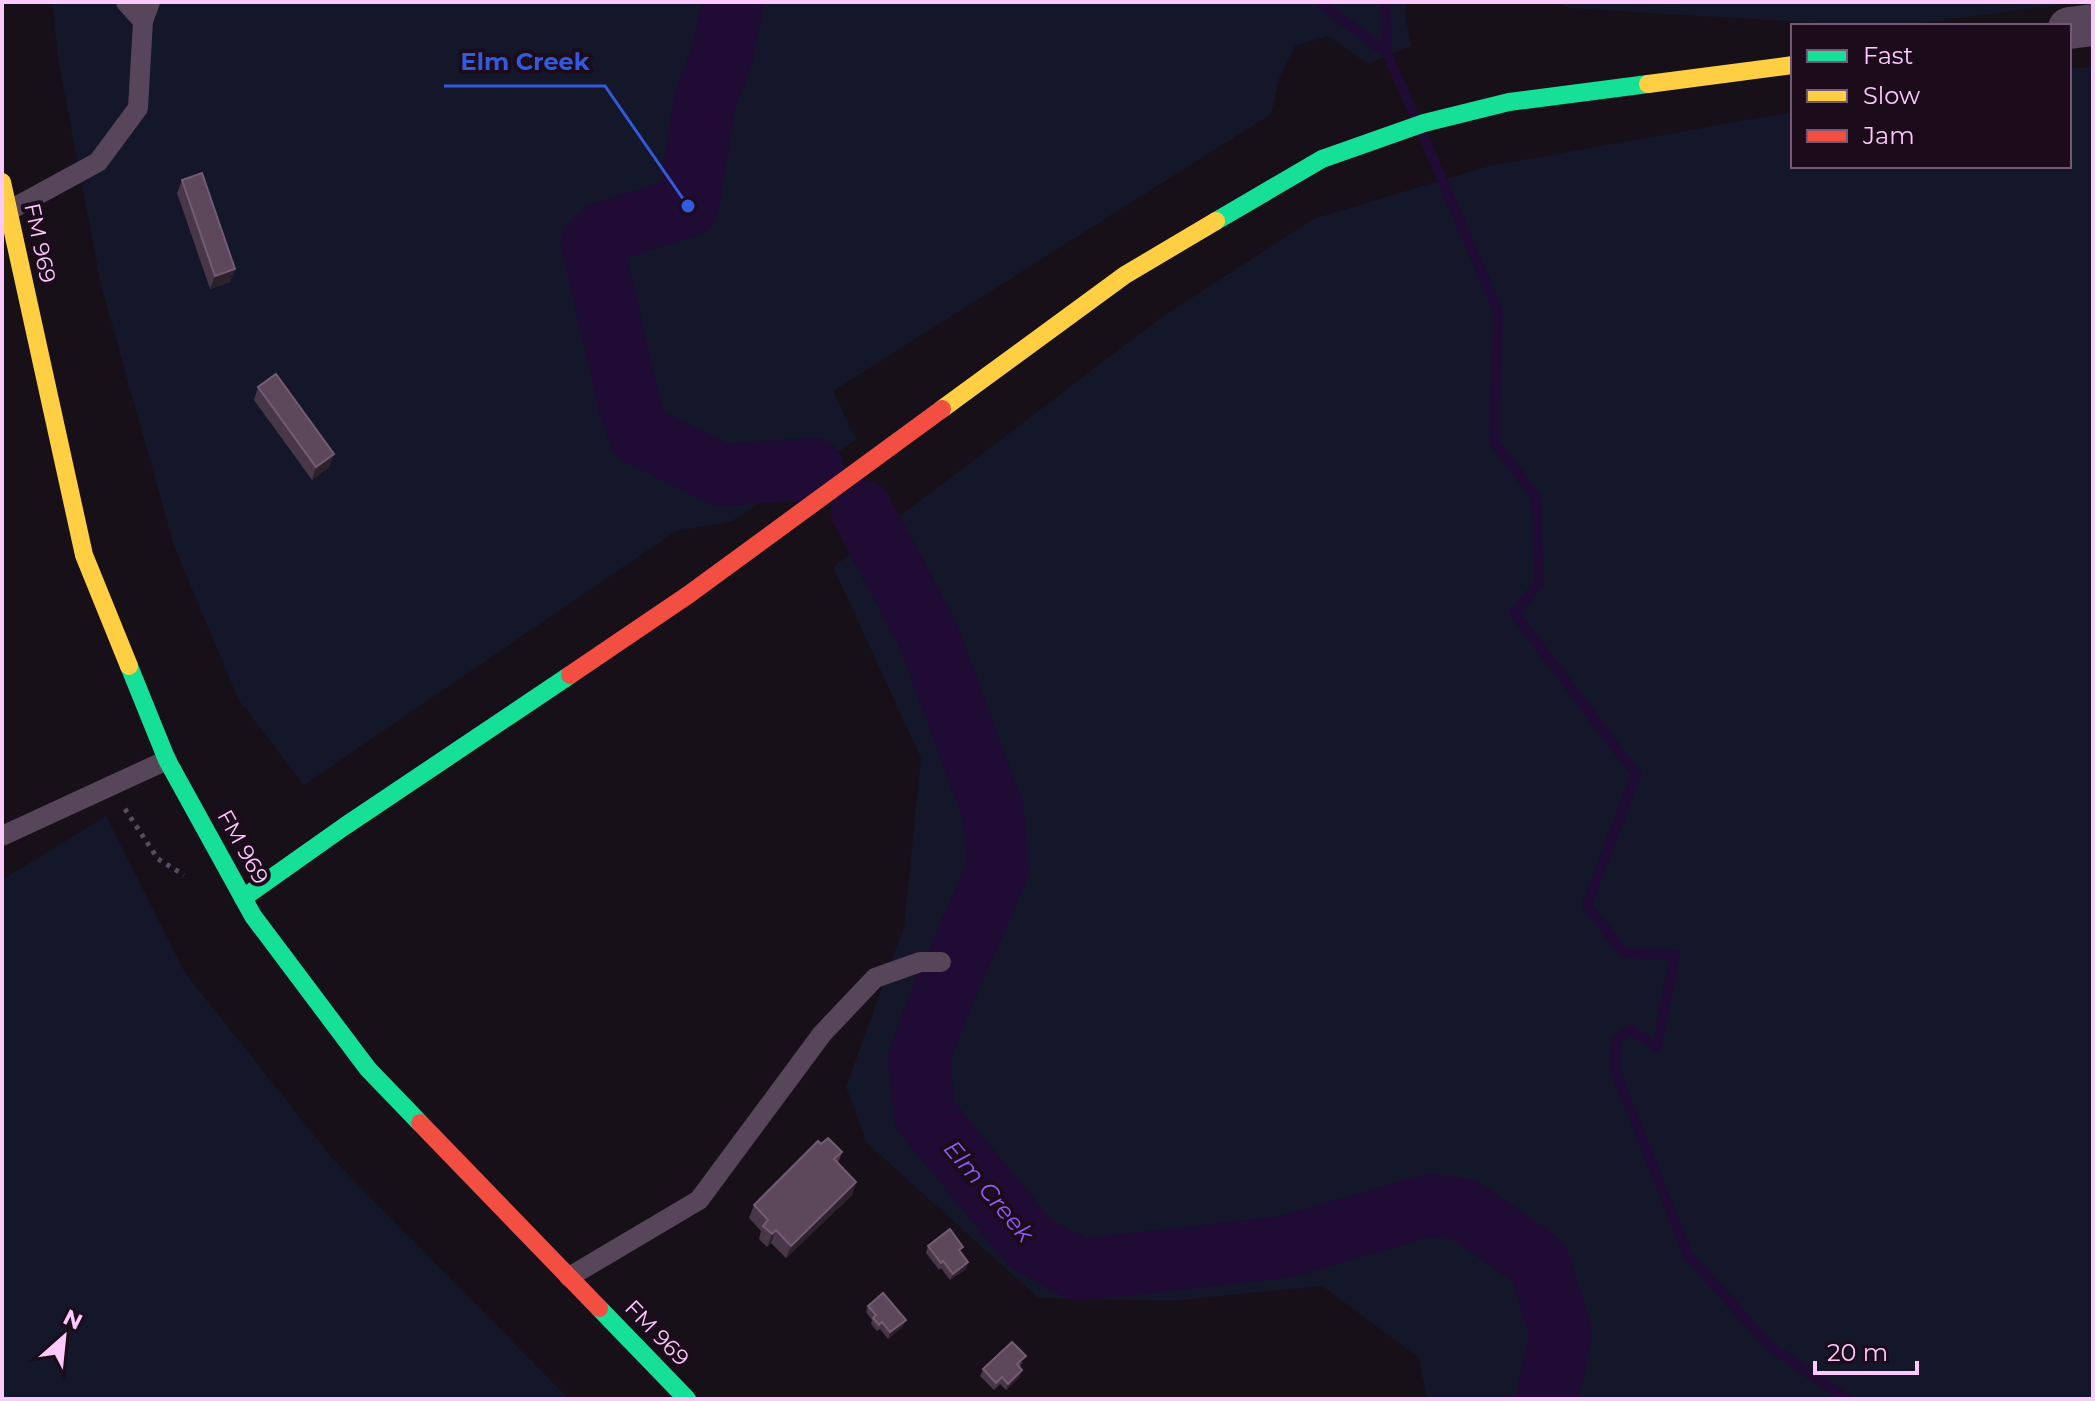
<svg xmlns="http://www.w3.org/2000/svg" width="2095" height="1401" viewBox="0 0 2095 1401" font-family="Montserrat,sans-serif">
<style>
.green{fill:#131729}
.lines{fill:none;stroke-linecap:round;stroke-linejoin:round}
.stream{stroke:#1f0b33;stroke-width:10}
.river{stroke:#1f0b33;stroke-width:62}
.path{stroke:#564e65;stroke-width:5;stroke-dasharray:4 6;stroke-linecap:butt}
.lane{stroke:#574559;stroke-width:20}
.street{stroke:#574559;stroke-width:42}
.fast{stroke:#16e098;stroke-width:18}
.slow{stroke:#ffcf43;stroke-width:18}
.jam{stroke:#f24e42;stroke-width:18}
.wall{fill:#483748}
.shaded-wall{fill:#2d212c}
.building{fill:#5c475b;stroke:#755b74;stroke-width:2}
.labels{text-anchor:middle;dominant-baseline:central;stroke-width:8;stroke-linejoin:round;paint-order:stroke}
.street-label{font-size:22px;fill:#fbc9fc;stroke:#1c0c1b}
.water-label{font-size:24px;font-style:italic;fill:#8f5cf7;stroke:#1c0c1b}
.leader{fill:none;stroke:#335adc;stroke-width:3}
.callout-dot{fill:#335adc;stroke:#1c0c1b;stroke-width:3}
.callout-label{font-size:24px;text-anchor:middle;font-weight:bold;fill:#335adc;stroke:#1c0c1b;stroke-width:8;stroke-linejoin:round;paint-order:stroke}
</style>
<rect width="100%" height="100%" fill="#181018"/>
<g class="green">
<polygon points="52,2 1407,2 1405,15 1411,46 1368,64 1328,36 1295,46 1280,76 1271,114 833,391 856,440 732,521 676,531 304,785 238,699 174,546 101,285 58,58"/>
<polygon points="1558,2 2078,2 1899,26 1866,26 1569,8"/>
<polygon points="2093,66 2093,1399 1427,1399 1419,1358 1322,1286 1171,1301 1038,1298 867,1143 846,1087 904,927 921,758 833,567 1162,317 1313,219 1489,166 1793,112 1793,166 2069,166 2069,69"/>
<polygon points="106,816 185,973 332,1158 569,1399 2,1399 2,880"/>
</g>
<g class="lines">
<g class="stream">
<polyline points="1319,2 1387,53"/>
<polyline points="1385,2 1387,53 1414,115"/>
<polyline points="1422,133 1498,311 1494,441 1536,497 1539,584 1514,613 1636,774 1587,905 1624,953 1675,955 1657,1047 1630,1030 1616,1040 1615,1070 1688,1255 1771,1347 1847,1399"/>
</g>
<g class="river">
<polyline points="733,2 722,56 705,100 688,206 602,233 592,243 630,407 639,434 721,475 813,469"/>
<polyline points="862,511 928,635 993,811 998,869 941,999 919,1058 924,1114 1031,1244 1080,1270 1284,1247 1430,1205 1465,1210 1539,1262 1561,1333 1547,1399"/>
</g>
<polyline class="path" points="125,809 158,859 184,875"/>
<g class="lane">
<polyline points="126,2 143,21"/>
<polyline points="8,211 98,162 138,108 143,21 150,2"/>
<polyline points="2,836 167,760"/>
<polyline points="569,1277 699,1200 822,1034 875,978 920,962 941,962"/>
</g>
<polyline class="street" points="2069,28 2093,25"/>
<g class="fast">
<polyline points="1216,221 1322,159 1424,123 1509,102 1648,84"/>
<polyline points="129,666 167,760 253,916 368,1069 420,1123"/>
<polyline points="243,898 345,826 570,675"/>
<polyline points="599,1308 687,1399"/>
</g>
<g class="slow">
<polyline points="1648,84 1793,65"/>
<polyline points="2,182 84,555 129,666"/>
<polyline points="942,409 1125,275 1216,221"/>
</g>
<g class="jam">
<polyline points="570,675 688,595 942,409"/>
<polyline points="420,1123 599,1308"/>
</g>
</g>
<g class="wall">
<polygon points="182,180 235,269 230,282 210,289 177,193"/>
<polygon points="258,387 334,454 329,467 312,480 254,400"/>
<polygon points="821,1144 842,1152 838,1163 856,1182 852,1195 786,1258 771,1243 767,1247 759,1239 761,1231 749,1218 754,1205"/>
<polygon points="928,1246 961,1252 968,1262 966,1269 950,1280 941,1268 939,1270 926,1253"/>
<polygon points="868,1306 906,1320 903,1326 888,1339 880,1329 877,1331 871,1324 872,1320 866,1312"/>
<polygon points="1023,1362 1019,1367 1020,1377 1006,1390 1000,1384 994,1390 980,1376 983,1369"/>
</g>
<g class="shaded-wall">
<polygon points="235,269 230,282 210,289 215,276"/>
<polygon points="334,454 329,467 312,480 316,467"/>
<polygon points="856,1182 852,1195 786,1258 791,1246"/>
<polygon points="776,1230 771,1243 767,1247 772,1234"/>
<polygon points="968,1262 966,1269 950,1280 953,1274"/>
<polygon points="906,1320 903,1326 888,1339 890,1332"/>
<polygon points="1022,1370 1020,1377 1006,1390 1008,1384"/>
</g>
<g class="building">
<polygon points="202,173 235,269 215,276 182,180"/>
<polygon points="276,374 334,454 316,467 258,387"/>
<polygon points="828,1138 842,1152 834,1159 856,1182 791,1246 776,1230 772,1234 763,1226 768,1220 754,1205 818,1141 821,1144"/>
<polygon points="950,1229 963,1247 959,1250 968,1262 953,1274 943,1261 941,1263 928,1246"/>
<polygon points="883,1293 906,1320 890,1332 882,1322 879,1325 873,1318 876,1315 868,1306"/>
<polygon points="1012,1342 1026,1356 1017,1364 1022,1370 1008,1384 1002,1377 996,1383 983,1369"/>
</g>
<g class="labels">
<g class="street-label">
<text transform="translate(40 243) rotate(78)">FM 969</text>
<text transform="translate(243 847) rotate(61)">FM 969</text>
<text transform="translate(657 1333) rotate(46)">FM 969</text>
</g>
<g class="water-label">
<text transform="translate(989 1191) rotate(50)">Elm Creek</text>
</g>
</g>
<path class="leader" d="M688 206L605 86H444"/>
<circle class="callout-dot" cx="688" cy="206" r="8"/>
<g class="callout-label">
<text x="525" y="70">Elm Creek</text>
</g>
<rect width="2095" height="1401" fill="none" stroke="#fbc9fc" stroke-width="8"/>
<rect x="1791" y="24" width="280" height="144" fill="#1c0c1b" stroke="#755875" stroke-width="2"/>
<rect x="1807" y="50" width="40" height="12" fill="#16e098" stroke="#755875" stroke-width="2"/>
<text x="1863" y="64" font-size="24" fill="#fbc9fc">Fast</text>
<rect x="1807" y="90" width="40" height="12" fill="#ffcf43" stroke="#755875" stroke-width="2"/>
<text x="1863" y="104" font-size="24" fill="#fbc9fc">Slow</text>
<rect x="1807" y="130" width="40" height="12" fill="#f24e42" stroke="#755875" stroke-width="2"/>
<text x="1863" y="144" font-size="24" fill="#fbc9fc">Jam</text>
<g transform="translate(64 1337) rotate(27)" stroke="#1c0c1b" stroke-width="6" paint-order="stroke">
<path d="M0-6L14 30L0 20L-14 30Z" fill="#fbc9fc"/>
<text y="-12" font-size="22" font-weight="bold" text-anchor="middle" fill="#fbc9fc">N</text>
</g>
<path d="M1815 1361v12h102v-12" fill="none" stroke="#fbc9fc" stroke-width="4"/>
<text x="1827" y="1361" font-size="24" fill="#fbc9fc" stroke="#1c0c1b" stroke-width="6" paint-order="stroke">20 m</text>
</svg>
